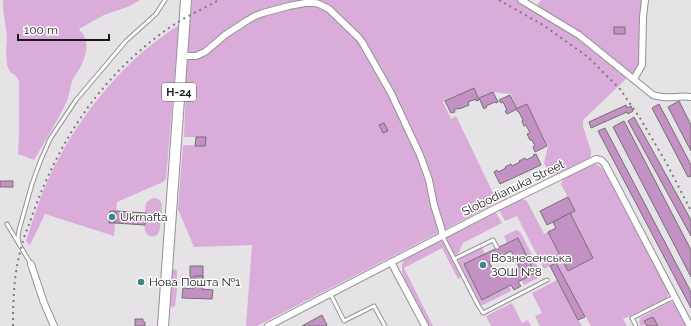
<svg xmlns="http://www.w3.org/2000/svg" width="691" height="326" viewBox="0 0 691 326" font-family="Raleway,sans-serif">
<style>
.green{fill:#daacda}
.building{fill:#c391c3;stroke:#737073;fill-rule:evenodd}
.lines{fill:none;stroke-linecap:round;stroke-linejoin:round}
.lane-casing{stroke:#949094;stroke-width:5}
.street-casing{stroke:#949094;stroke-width:8}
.primary-casing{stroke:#949094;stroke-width:12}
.lane{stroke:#fff;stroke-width:3}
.street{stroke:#fff;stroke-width:6}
.primary{stroke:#fff;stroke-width:10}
.rail{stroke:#7c7a7c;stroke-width:2;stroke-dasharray:2 4;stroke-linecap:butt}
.poi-dot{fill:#3f8782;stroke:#fff;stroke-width:1.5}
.labels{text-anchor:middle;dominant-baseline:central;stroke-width:3;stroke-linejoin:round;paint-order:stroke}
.shield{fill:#fff;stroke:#5f5f5f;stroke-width:1}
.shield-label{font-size:11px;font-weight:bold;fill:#1b1a1b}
.street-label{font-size:12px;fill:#1b1a1b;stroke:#fff}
.poi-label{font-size:12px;fill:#1b1a1b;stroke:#fff;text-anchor:start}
</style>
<rect width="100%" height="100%" fill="#e6e3e6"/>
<g class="green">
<path d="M3,0H140L130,6L104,15L79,29L80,31C91,40 86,57 80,68C78,72 75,75 73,79C70,86 70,95 66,103C57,122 45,141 34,160L18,154L19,135V81L15,75L10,72L7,65L6,50L7,36L3,9Z"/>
<polygon points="192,0 517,0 578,37 627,78 583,120 583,126 591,151 591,155 590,158 552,176 544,163 548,146 527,104 517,108 511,94 493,92 479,98 474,88 443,102 451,119 456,116 494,195 495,200 492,205 257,326 246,326 252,245 194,247 178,209 183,145 205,146 206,137 184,137 187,56"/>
<polygon points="541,0 642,0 639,67 633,73 630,73 536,7"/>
<path d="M179,25L166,179L163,182L117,202L116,211H110L109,223H115L114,236L45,214L30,245L26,241C33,220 39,200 48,180C77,118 121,62 179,25Z"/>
<path d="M595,164L601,167L605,171L668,290C669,294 669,296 665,299L623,319L627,326H591L586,317H585L556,263L544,269L517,216L505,221L499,210L520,199H522L527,201L544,234L548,232L568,271L593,258L570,213L575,211L561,184L564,177L591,165Z"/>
<path d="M153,198C156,198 159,199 161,202C163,206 161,230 158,234C156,236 153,237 150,236C141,233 145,211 146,203L148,201Z"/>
<polygon points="495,211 502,223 463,243 458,254 456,255 454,253 447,240 447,237"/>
<polygon points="516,230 519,231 521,233 541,273 540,277 524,285 521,280 535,273 518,238 507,243 504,236"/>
<polygon points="440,241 443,242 461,277 458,279 442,248 404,268 433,326 429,326 405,280 402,272 402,265 404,260 409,256"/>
<polygon points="482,247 485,254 482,300 509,286 511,291 483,305 480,305 478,302 458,262 460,258"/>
<polygon points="175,269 177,271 177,291 175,306 172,308 170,305 172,271 173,270"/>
<polygon points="557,280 578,320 582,326 540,326 535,316 542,313 532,293"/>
<polygon points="670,302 672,302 675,304 686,326 658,326 653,317 645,321 646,325 641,326 639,322 640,318"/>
<polygon points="512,303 522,323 528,320 531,326 491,326 486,316"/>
</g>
<g class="building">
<rect x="614" y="27" width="11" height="7"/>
<polygon points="474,88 479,100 476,101 476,99 468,102 469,105 459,109 459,108 454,110 455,112 451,113 445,101"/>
<polygon points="493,92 498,102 496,103 495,102 486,106 487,107 484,109 479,98"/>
<polygon points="510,95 517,109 507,114 505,111 507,110 503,102 501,103 499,100"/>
<polygon points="679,101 691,125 691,151 668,107"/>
<polygon points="527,104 547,146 535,152 533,147 535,146 532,140 530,140 527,134 530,133 526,125 524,126 522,121 523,120 519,112 518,112 516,109"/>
<polygon points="659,104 691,165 691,176 688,177 652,108"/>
<polygon points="626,105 627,108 631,106 633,111 628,114 627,112 591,128 589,122"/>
<polygon points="634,117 691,220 691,236 628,121"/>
<polygon points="624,121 691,250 691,277 613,127"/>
<polygon points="384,123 388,131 383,133 379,125"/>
<polygon points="605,128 691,292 691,308 598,131"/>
<polygon points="196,137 206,137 205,146 195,146"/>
<polygon points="536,154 541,165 500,184 494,172 497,170 498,172 506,168 505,167 511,164 512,166 520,162 519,161 525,158 526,160 534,156 533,155"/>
<rect x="0" y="181" width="13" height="6"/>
<polygon points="568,197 575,211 547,225 540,211"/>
<polygon points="110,211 116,211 115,223 109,223"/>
<polygon points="116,211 146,213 145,225 115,223"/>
<polygon points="570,213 593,258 568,271 548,232 556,228 553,222"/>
<path d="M518,238L535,273L518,282L521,286L514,290L511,285L482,300L464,264ZM511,251L519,267L497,277L489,262Z"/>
<polygon points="556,263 585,317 578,320 550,266"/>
<polygon points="190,266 203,266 203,279 190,278"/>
<polygon points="194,276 203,276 202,289 213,290 212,299 182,298 183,288 193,289"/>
<polygon points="322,315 327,325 326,326 302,326"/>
<polygon points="653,317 658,326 647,326 644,321"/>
<polygon points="135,319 143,319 143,322 145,322 145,326 135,326"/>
</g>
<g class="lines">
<g class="lane-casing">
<g id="lane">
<polyline points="7,224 31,264"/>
<polyline points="442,235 478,305 483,313 547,280"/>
<polyline points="19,243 18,237 19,230 32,184 40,162 50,139 76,100 126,41 156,14 165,0"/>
<polyline points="454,259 493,240 497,247"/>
<polyline points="330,293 344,321 374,306 385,326"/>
<polyline points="636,326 632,318 674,297"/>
</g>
</g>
<g class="street-casing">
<g id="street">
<path d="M521,0L579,35L653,95C665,100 679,95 691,97"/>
<polyline points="182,56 196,56 205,52 225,35 248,20 255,16 263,13 289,6 305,3 315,3 319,4 329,9 359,38 362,42 391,93 420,155 429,180 434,205 442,231 442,235"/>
<polyline points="634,79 642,65 643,17 645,0"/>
<polyline points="391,262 425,326"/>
<polyline points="31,264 44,303 54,326"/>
<polyline points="268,326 496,208 596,159 601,160 605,164 690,326"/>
</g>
</g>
<g class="primary-casing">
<polyline id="primary" points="163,326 186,0"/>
</g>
<use href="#lane" class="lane"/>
<use href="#street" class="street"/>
<use href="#primary" class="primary"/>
<g class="rail">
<polyline points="499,0 543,25 588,57 620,89 640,118 667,164 691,211"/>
<path d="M13,326C13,299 14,271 22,245C24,235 29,226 32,216C58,143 98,80 162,33C179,20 200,10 219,0"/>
</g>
</g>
<g class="poi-dot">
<circle cx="112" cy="217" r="4"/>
<circle cx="483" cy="265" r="4"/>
<circle cx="141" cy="282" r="4"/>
</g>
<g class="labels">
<rect class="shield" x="162" y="83" width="34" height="18" rx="3"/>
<g class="shield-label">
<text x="179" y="92">Н-24</text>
</g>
<g class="street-label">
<text transform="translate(513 188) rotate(-26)">Slobodianuka Street</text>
</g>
<g class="poi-label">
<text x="120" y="217">Ukrnafta</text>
<text x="491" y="258">Вознесенська<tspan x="491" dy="14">ЗОШ №8</tspan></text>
<text x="149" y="282">Нова Пошта №1</text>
</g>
</g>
<path d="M18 34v6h91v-6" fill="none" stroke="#1b1a1b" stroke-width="2"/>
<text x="24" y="34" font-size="12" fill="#1b1a1b" stroke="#ffffff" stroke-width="3" paint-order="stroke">100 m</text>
</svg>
